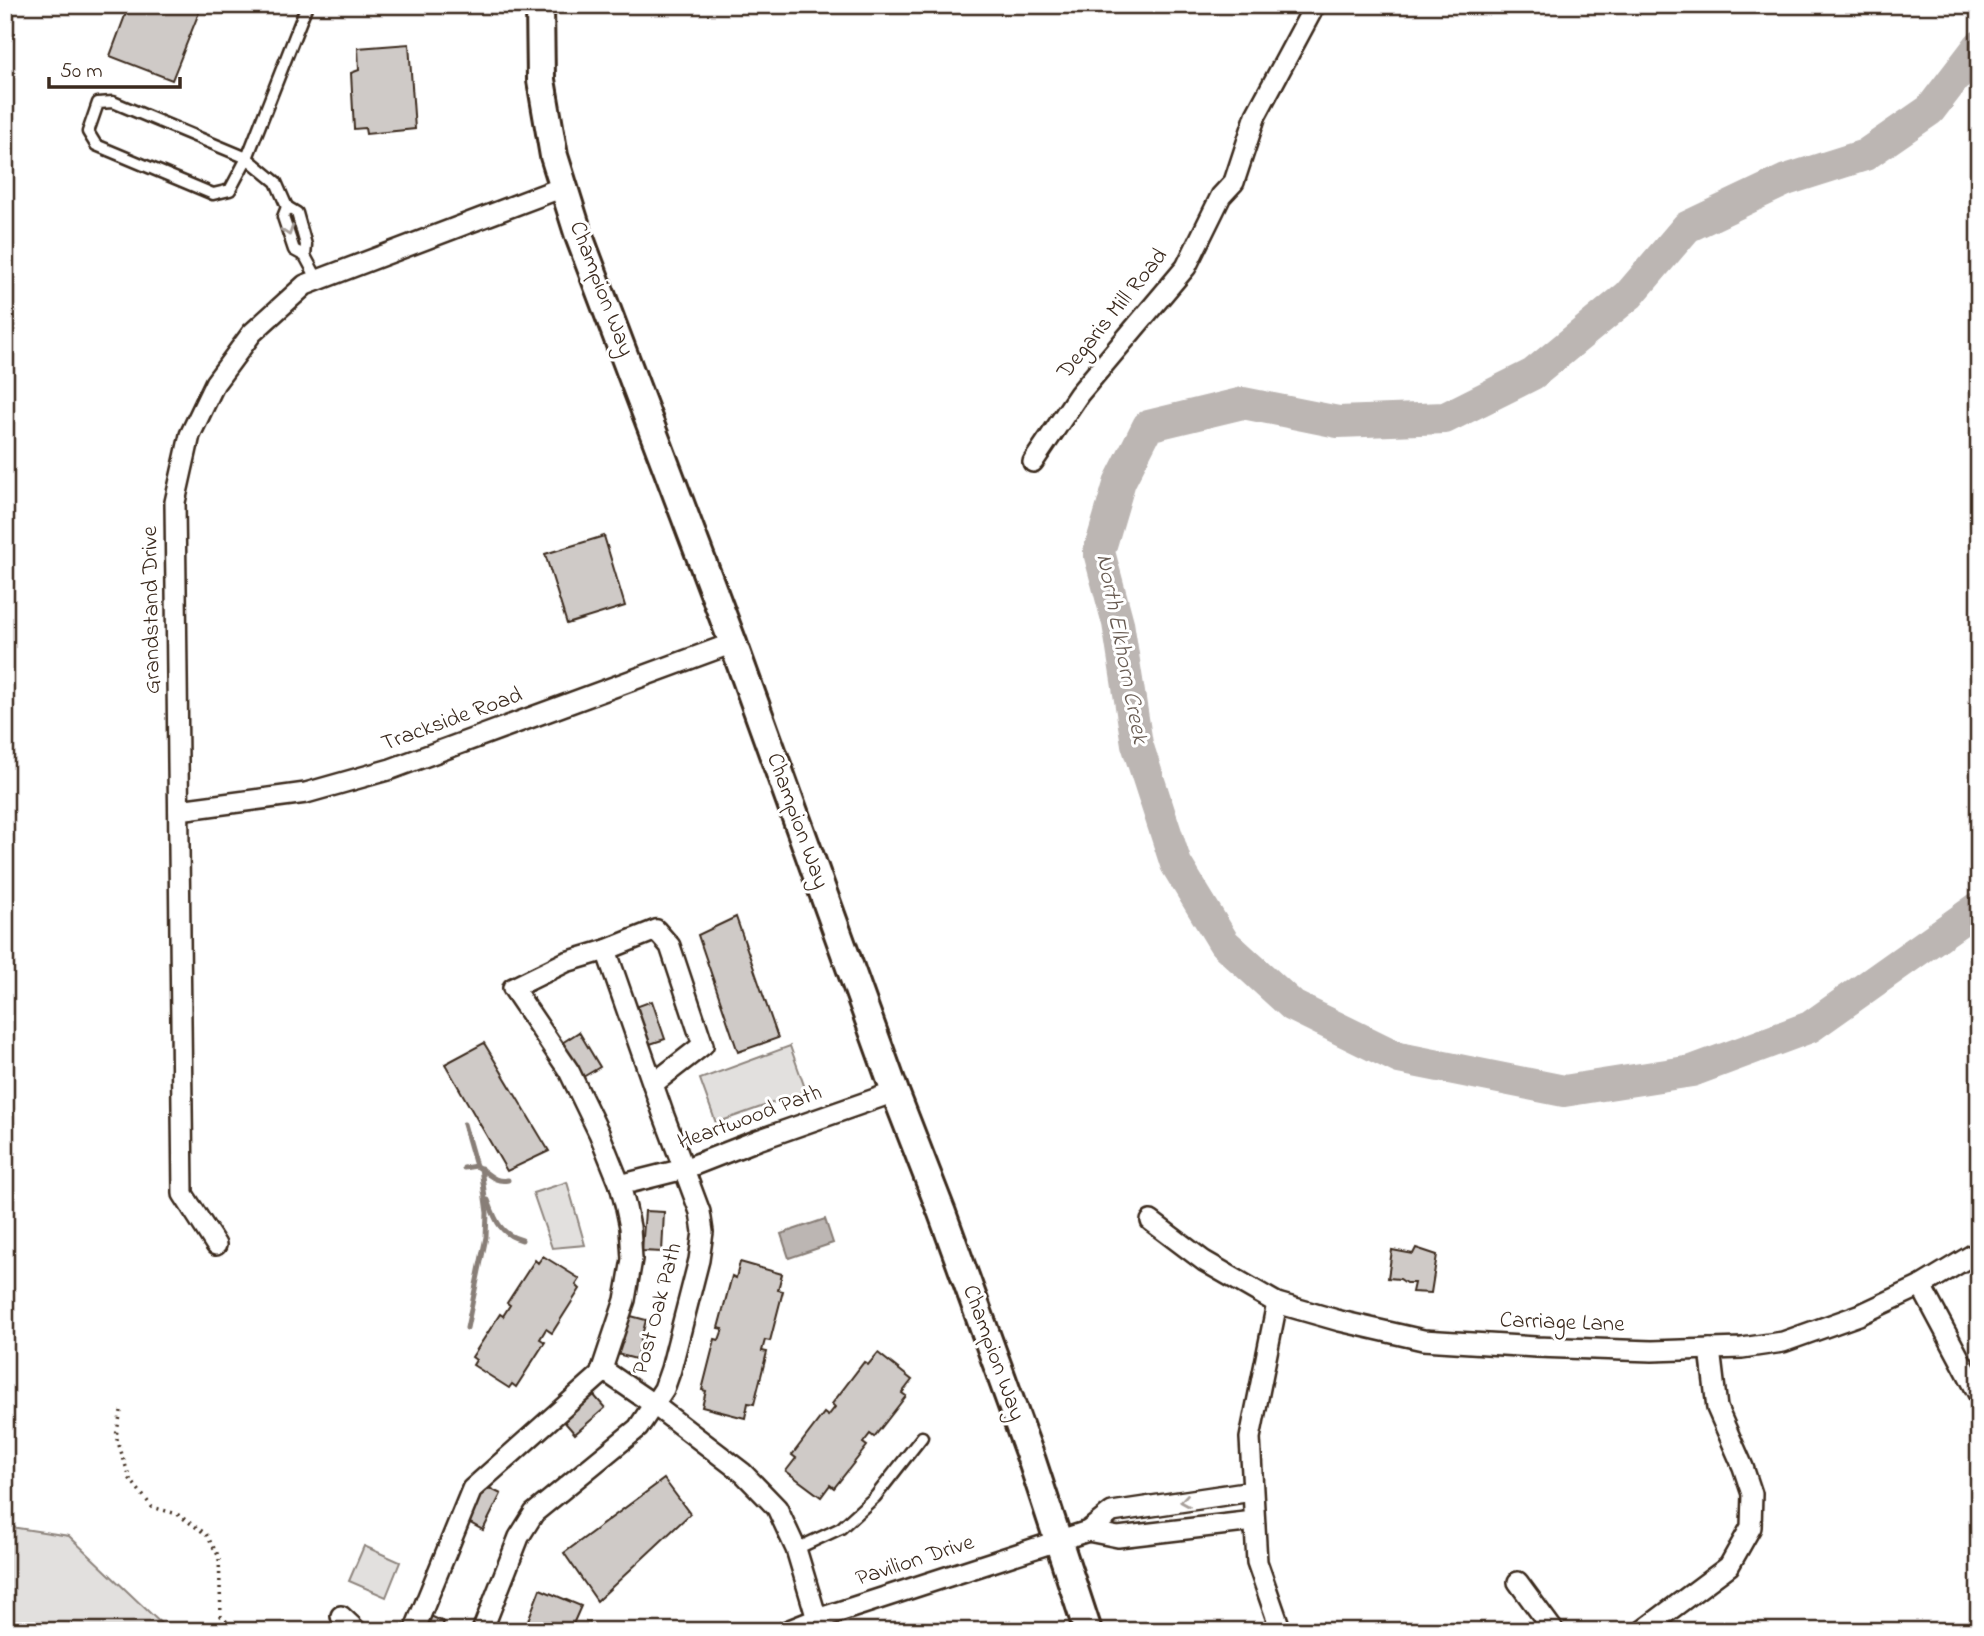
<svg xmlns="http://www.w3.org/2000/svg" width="1984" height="1636" viewBox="0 0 1984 1636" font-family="'Indie Flower',sans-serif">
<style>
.green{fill:#e2e0de;stroke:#8e857e;stroke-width:2}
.water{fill:#bcb6b3;stroke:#887e77;stroke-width:2}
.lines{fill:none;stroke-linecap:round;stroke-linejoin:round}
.stream{stroke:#887e77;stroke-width:5}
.river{stroke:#bcb6b3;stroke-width:32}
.building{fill:#cfcac7;stroke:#3b2a1e;stroke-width:2}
.service-casing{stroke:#3b2a1e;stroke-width:15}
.minor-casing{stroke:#3b2a1e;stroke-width:24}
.secondary-casing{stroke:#3b2a1e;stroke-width:32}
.path{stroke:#3b2a1e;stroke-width:3.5;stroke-dasharray:2 5;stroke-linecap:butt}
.service{stroke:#fff;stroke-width:10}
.minor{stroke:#fff;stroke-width:19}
.secondary{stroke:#fff;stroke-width:26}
.oneway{stroke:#a79f9a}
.labels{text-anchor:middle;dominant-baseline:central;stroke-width:6;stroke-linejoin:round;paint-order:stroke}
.street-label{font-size:23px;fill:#3b2a1e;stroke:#fff}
.water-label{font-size:24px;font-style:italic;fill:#685b52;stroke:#fff}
</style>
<rect width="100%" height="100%" fill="#fff"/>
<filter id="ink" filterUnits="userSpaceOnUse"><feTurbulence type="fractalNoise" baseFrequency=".0143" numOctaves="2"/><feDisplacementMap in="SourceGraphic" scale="14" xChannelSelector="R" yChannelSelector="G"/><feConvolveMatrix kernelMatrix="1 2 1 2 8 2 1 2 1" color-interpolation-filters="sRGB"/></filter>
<g filter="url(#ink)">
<g class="green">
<polygon points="790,1046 806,1091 716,1123 700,1079"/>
<polygon points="567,1182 585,1245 552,1248 533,1193"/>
<polygon points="5,1525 11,1527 69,1536 169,1631 5,1631"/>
<polygon points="364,1546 400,1562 386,1597 349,1581"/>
</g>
<polygon class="water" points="825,1219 833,1243 789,1258 781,1234"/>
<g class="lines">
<g class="stream">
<polyline points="464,1124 476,1166"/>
<path d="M464,1168L476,1166C488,1172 493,1183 508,1180"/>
<path d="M488,1200C495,1219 500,1235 522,1240"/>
<polyline points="467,1328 486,1237 487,1213 481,1168"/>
</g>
<polyline class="river" points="1979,46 1930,110 1865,155 1786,180 1687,227 1629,295 1533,374 1445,418 1338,422 1243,403 1148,426 1120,481 1099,552 1118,623 1137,744 1176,864 1224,943 1293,1006 1399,1058 1564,1091 1692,1071 1810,1027 1979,907"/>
</g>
<g class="building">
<polygon points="129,5 202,5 172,80 110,56"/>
<polygon points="409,44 415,129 366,134 365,128 354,129 351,73 359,70 358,48"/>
<polygon points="604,536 625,606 567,624 545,554"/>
<polygon points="736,917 778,1038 738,1052 698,935"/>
<polygon points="652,1001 665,1039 647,1045 633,1008"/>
<polygon points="579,1032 600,1067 583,1077 562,1043"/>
<polygon points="484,1043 549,1151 507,1171 445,1064"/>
<polygon points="645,1211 664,1212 662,1252 642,1251"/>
<polygon points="1416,1248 1437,1255 1431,1293 1412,1292 1414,1283 1406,1283 1400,1279 1388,1278 1392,1250 1413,1254"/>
<polygon points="543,1256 580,1279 576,1285 580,1289 552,1333 546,1329 540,1339 545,1342 516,1387 512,1384 509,1388 473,1365 476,1360 472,1357 500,1314 503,1316 510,1305 507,1303 535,1260 538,1263"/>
<polygon points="740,1262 782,1274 778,1290 783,1291 770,1341 765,1340 762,1351 767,1352 754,1404 748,1403 745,1418 702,1407 706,1391 702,1390 715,1339 719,1340 723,1329 718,1328 732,1276 736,1278"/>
<polygon points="627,1315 646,1320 636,1359 617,1354"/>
<polygon points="878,1353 912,1380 902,1393 906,1396 874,1437 870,1434 863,1443 867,1446 834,1488 830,1485 821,1497 786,1471 796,1458 792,1455 824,1413 828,1416 835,1407 832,1404 864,1362 868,1365"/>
<polygon points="592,1393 605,1408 575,1434 562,1419"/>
<polygon points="664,1479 690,1514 597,1601 564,1553"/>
<polygon points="483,1485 501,1494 483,1530 465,1520"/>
<polygon points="540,1589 581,1606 570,1631 524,1631"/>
<polygon points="426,1614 444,1622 440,1631 419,1631"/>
</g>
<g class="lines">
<g class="service-casing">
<g id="service">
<polyline points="287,207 276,182 247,158 113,102 98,103 88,132 96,145 213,194 230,190 247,158 307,5"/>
<polyline points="305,256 306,245 297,213 287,207 283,217 294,250 305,256 318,280"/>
<polyline points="796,1549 841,1528 875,1497 922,1437"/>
</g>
</g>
<g class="minor-casing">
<g id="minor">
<polyline points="1033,462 1079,394 1186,267 1221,196 1234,182 1256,115 1315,5"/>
<polyline points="179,810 306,793 391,769 733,643"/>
<polyline points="620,1185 684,1169 758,1140 895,1092"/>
<polyline points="1151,1221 1204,1261 1277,1303 1340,1321 1423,1340 1536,1347 1652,1351 1742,1348 1783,1342 1859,1315 1921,1286 1979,1251"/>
<polyline points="216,1245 183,1194 175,502 190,435 215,383 252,333 305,285 563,187"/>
<polyline points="1921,1286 1979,1395"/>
<polyline points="1277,1303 1250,1438 1257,1562 1281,1631"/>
<polyline points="602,1369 653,1404 743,1473 777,1508 796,1549 817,1619"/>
<polyline points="1088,1531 1118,1537 1254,1521"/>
<polyline points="1518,1582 1554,1631"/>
<polyline points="341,1616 357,1631"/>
<polyline points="414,1631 472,1489 600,1375 625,1300 632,1259 630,1227 626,1208 620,1185 599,1133 569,1071 513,988 566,962 606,950 656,930 670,946 703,1045 653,1084"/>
<polyline points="482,1631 519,1537 534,1513 638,1428 664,1389 671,1369 699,1260 703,1232 700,1212 664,1116 606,950"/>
<polyline points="787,1631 817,1619 1088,1531 1112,1512 1252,1491"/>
<polyline points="1642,1631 1729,1566 1751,1527 1752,1494 1743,1467 1717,1408 1710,1349"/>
</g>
</g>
<g class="secondary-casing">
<polyline id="secondary" points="540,5 541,80 554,156 579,236 733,643 895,1092 942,1213 1032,1461 1088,1631"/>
</g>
<g class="path">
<polyline points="121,1411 116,1436 130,1479 152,1507 177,1514 206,1534 219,1557 221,1616 236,1631"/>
<polyline points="242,1631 259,1625 277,1631"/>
</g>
<use href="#service" class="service"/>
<use href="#minor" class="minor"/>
<use href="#secondary" class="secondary"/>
</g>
<defs><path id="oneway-chevron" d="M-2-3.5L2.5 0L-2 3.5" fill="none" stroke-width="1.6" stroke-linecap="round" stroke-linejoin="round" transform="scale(1.75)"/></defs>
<g class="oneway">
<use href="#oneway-chevron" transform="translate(288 231) rotate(72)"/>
<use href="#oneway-chevron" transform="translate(1185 1501) rotate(171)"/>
</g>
</g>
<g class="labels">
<g class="street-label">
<text transform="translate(601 289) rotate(69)">Champion Way</text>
<text transform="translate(1113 314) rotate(-51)">Degaris Mill Road</text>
<text transform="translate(152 610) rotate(-91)">Grandstand Drive</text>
<text transform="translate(452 720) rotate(-20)">Trackside Road</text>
<text transform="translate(797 821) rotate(70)">Champion Way</text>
<text transform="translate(750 1118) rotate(-20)">Heartwood Path</text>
<text transform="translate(658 1309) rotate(-75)">Post Oak Path</text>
<text transform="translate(1562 1323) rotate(2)">Carriage Lane</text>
<text transform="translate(993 1353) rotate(70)">Champion Way</text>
<text transform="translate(915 1561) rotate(-18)">Pavilion Drive</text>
</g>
<g class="water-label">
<text transform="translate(1121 649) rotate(79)">North Elkhorn Creek</text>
</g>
</g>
<rect width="1984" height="1636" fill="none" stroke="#fff" stroke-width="28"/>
<rect x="14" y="14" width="1956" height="1608" fill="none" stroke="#3b2a1e" stroke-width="2.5" filter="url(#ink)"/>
<path d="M49 77v10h131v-10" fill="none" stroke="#3b2a1e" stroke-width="3.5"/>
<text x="60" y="77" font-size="21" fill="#3b2a1e" stroke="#ffffff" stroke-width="5" paint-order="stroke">50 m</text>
</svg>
